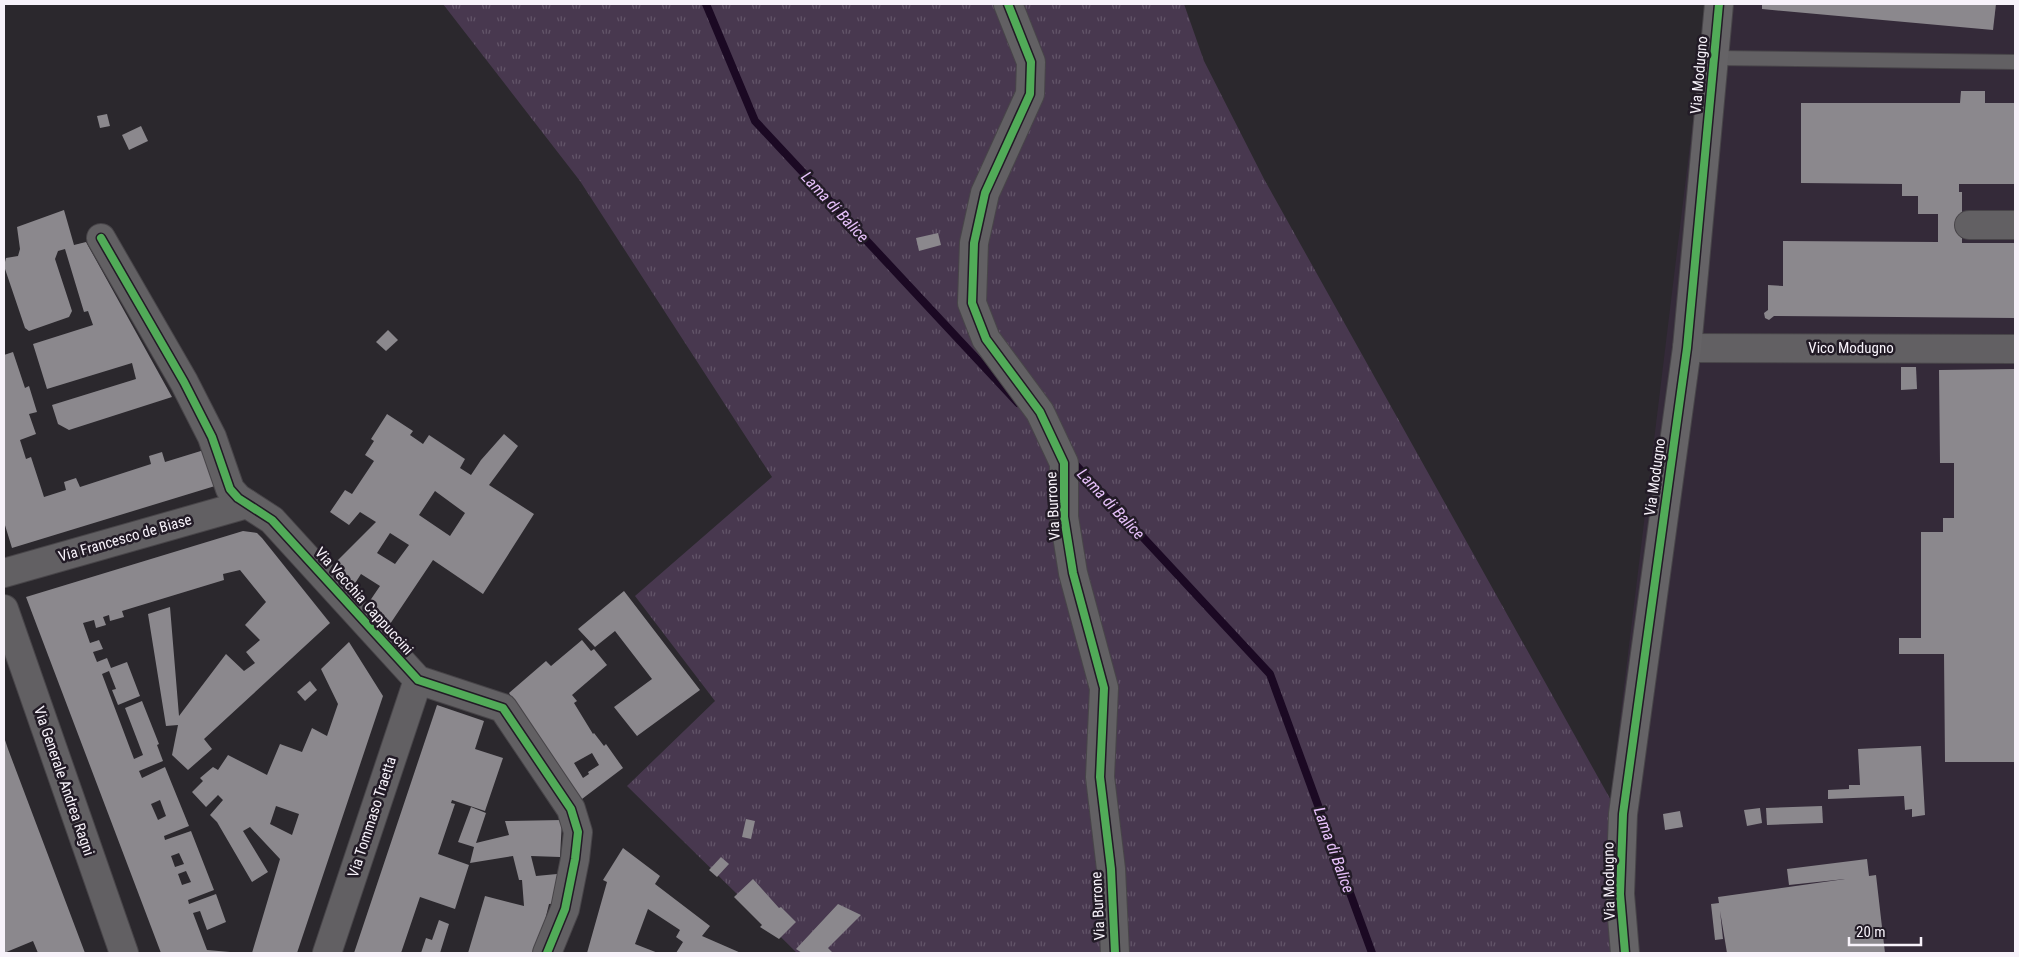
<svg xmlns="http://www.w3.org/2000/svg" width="2019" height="957" viewBox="0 0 2019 957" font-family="'Roboto Condensed',sans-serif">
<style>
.built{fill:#342a39}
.park{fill:url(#park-tufts)}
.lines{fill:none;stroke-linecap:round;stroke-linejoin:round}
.stream{stroke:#1b0923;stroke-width:8}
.building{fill:#8b888d;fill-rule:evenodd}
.lane-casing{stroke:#484549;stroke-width:16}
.street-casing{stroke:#484549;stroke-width:30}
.secondary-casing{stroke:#484549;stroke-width:30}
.lane{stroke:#626063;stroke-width:14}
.street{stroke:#626063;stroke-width:28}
.secondary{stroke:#656366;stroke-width:28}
.cycleway-casing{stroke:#221b26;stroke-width:11}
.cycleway{stroke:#51ab58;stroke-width:8}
.labels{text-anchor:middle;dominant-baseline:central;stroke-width:5;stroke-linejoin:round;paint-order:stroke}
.street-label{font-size:15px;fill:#f7f2fa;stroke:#221b26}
.water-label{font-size:16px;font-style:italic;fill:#e8c2fc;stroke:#221b26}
</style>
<defs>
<pattern id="park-tufts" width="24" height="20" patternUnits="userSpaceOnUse" patternTransform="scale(1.25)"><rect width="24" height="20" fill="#48384f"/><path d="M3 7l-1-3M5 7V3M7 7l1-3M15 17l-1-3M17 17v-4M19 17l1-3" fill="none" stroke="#635569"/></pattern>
</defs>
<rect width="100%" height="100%" fill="#2b282d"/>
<polygon class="built" points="1705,4 2015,4 2015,953 1613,953 1604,851 1702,46"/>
<polygon class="park" points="443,4 1184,4 1204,61 1264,179 1613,804 1624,953 797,953 627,786 715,701 635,596 772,477 580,181"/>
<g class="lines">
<g class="stream">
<polyline points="706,4 755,121 1018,403"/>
<polyline points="1072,461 1270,674 1372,953"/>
</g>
</g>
<g class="building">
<polygon points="1762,4 1996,4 1993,30 1762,9"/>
<polygon points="1961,91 1985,91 1985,103 2015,103 2015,184 1959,184 1959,192 1962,192 1962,243 2015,243 2015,318 1774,316 1769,320 1765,318 1764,313 1768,310 1768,285 1783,286 1783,241 1938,242 1938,214 1918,214 1918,196 1902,196 1902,184 1801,183 1801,103 1960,103"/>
<polygon points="107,114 110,126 100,128 97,116"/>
<polygon points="141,126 148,141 129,150 122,135"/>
<polygon points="64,210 74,245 86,242 172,397 69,430 58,424 52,405 136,379 132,363 47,389 33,344 93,325 88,311 84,312 65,249 58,251 55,259 72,311 69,317 29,331 25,328 4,266 6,258 18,256 20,249 17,227"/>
<polygon points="938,233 941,245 919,251 916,238"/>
<polygon points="388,330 398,340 386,351 376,342"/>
<polygon points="13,352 25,388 29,386 37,412 29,414 36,434 20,440 26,459 31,457 44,497 66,490 64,482 76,478 80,487 151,464 149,456 162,452 165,462 204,450 215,486 12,548 4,522 4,355"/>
<polygon points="1901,367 1916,367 1917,389 1901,390"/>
<polygon points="2015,369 2015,762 1945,762 1944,654 1899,654 1899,638 1921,638 1921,532 1943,532 1943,518 1954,518 1954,463 1940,463 1939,370"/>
<path d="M387,414L413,431L410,435L423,444L429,435L465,459L460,468L471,475L481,460L504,434L518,446L489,485L534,514L483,594L433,560L386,630L365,608L380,586L361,574L350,591L329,569L376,522L360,512L349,525L330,512L345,490L352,494L374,461L365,455L374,441L371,439ZM435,491L465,513L450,536L419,515ZM390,533L409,545L395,564L377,553Z"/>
<path d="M243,531L257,533L262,538L330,623L204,739L212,749L188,770L172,755L178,725L166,726L148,614L170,607L179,716L226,654L244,671L255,663L246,652L260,640L245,625L266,602L240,570L223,574L224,580L122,611L124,617L110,621L109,615L103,617L106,625L96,628L94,620L83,623L90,643L99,640L103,649L93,652L97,662L107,658L111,668L127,662L140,696L118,705L112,690L116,689L109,671L102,674L134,759L143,755L125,708L142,701L159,744L157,745L163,761L139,771L142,778L165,767L189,826L164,836L165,840L191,831L214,890L188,900L189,904L216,894L226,922L207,930L200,911L193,913L207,950L230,952L229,953H161L26,597ZM160,800L166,816L158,820L151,804ZM179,853L184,864L175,867L171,856ZM186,871L191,882L182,885L178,874Z"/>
<polygon points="624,591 700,690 637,736 614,707 652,679 615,631 595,647 578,629"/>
<path d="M582,640L591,651L594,649L607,665L572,695L577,701L574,703L593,734L594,733L604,746L606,744L623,768L578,802L509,693L546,661L551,666ZM592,753L599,765L588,772L589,774L583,778L574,763Z"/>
<path d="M349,642L383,696L297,953H252L280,859L250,827L243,831L268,872L252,882L217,822L210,815L223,800L218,795L206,807L192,792L203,781L200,778L213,767L218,770L228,755L267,775L280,744L302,752L312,728L327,736L338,704L321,669ZM276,806L299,814L292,835L270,824Z"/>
<polygon points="310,681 317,690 305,701 297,692"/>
<polygon points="437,705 484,721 475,749 503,758 485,811 452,800 451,803 455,804 438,854 469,865 455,909 420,897 401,953 354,953"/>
<polygon points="4,737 8,749 85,953 38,953 33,941 4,953"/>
<polygon points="1921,746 1925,815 1912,817 1912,809 1905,810 1904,796 1828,799 1828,790 1849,789 1849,785 1860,785 1858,749"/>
<polygon points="1822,806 1823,823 1767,825 1766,808"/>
<polygon points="471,807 486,813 476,843 509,835 505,821 562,820 560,857 531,856 536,876 557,874 561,903 549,904 537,953 468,953 485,896 524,906 522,880 519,880 513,856 470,863 474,847 458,842"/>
<polygon points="1760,808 1762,823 1747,826 1744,810"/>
<polygon points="1680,811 1683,827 1665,830 1663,814"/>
<polygon points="746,819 755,821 751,839 742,837"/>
<polygon points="623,848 660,876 655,884 710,926 702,936 741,953 676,953 683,942 676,937 680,930 648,909 635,944 658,953 587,953 607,882 603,880"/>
<polygon points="721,857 729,864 717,877 709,870"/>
<polygon points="1867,859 1869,876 1876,875 1885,953 1727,953 1720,911 1723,939 1715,940 1711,904 1719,903 1718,897 1845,879 1789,885 1787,869"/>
<polygon points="753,879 779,908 781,907 796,922 779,939 760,927 762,925 734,897"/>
<polygon points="838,904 861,915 828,948 833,953 802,953 796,949"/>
<polygon points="439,920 449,924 440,953 421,953 426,938 432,940"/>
</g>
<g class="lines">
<g class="lane-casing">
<polyline id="lane" points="1715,58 2015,62"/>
</g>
<g class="street-casing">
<g id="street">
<polyline points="1008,4 1031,62 1030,94 985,193 974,243 972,303 986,339 1040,412 1064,463 1064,517 1073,573 1104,688 1100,777 1111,869 1115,953"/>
<polyline points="1969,225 2015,225"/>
<polyline points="101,238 184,382 212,437 230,489 238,498 272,520 418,680 503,708 571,809 578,832 575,859 565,909 547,953"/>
<polyline points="1687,348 2015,349"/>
<polyline points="4,573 247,504"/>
<polyline points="4,609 124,953"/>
<polyline points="327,953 418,680"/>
</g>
</g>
<g class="secondary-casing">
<polyline id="secondary" points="1625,953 1620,894 1623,814 1687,348 1719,4"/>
</g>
<use href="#lane" class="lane"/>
<use href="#street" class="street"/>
<use href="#secondary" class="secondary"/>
<g class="cycleway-casing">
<g id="cycleway">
<polyline points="1008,4 1031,62 1030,94 985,193 974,243 972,303 986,339 1040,412 1064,463 1064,517 1073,573 1104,688 1100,777 1111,869 1115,953"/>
<polyline points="101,238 184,382 212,437 230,489 238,498 272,520 418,680 503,708 571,809 578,832 575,859 565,909 547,953"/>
<polyline points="1625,953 1620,894 1623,814 1687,348 1719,4"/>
</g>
</g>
<use href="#cycleway" class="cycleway"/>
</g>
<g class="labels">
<g class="street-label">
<text transform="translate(1699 75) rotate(-85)">Via Modugno</text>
<text x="1851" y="348">Vico Modugno</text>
<text transform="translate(1655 477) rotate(-82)">Via Modugno</text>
<text transform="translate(1053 506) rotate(-93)">Via Burrone</text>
<text transform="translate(125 538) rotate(-16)">Via Francesco de Biase</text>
<text transform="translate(364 601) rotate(48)">Via Vecchia Cappuccini</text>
<text transform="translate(64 781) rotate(71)">Via Generale Andrea Ragni</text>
<text transform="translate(372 817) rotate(-72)">Via Tommaso Traetta</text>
<text transform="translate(1609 881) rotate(-91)">Via Modugno</text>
<text transform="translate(1098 906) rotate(-93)">Via Burrone</text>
</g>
<g class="water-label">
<text transform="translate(835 207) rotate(47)">Lama di Balice</text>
<text transform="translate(1111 504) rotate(47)">Lama di Balice</text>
<text transform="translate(1334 850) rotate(70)">Lama di Balice</text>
</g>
</g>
<rect width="2019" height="957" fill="none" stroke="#f7f2fa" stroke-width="10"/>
<path d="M1849 937v8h72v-8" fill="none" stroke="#f7f2fa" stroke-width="2.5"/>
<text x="1856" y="937" font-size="15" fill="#f7f2fa" stroke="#221b26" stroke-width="4" paint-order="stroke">20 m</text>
</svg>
